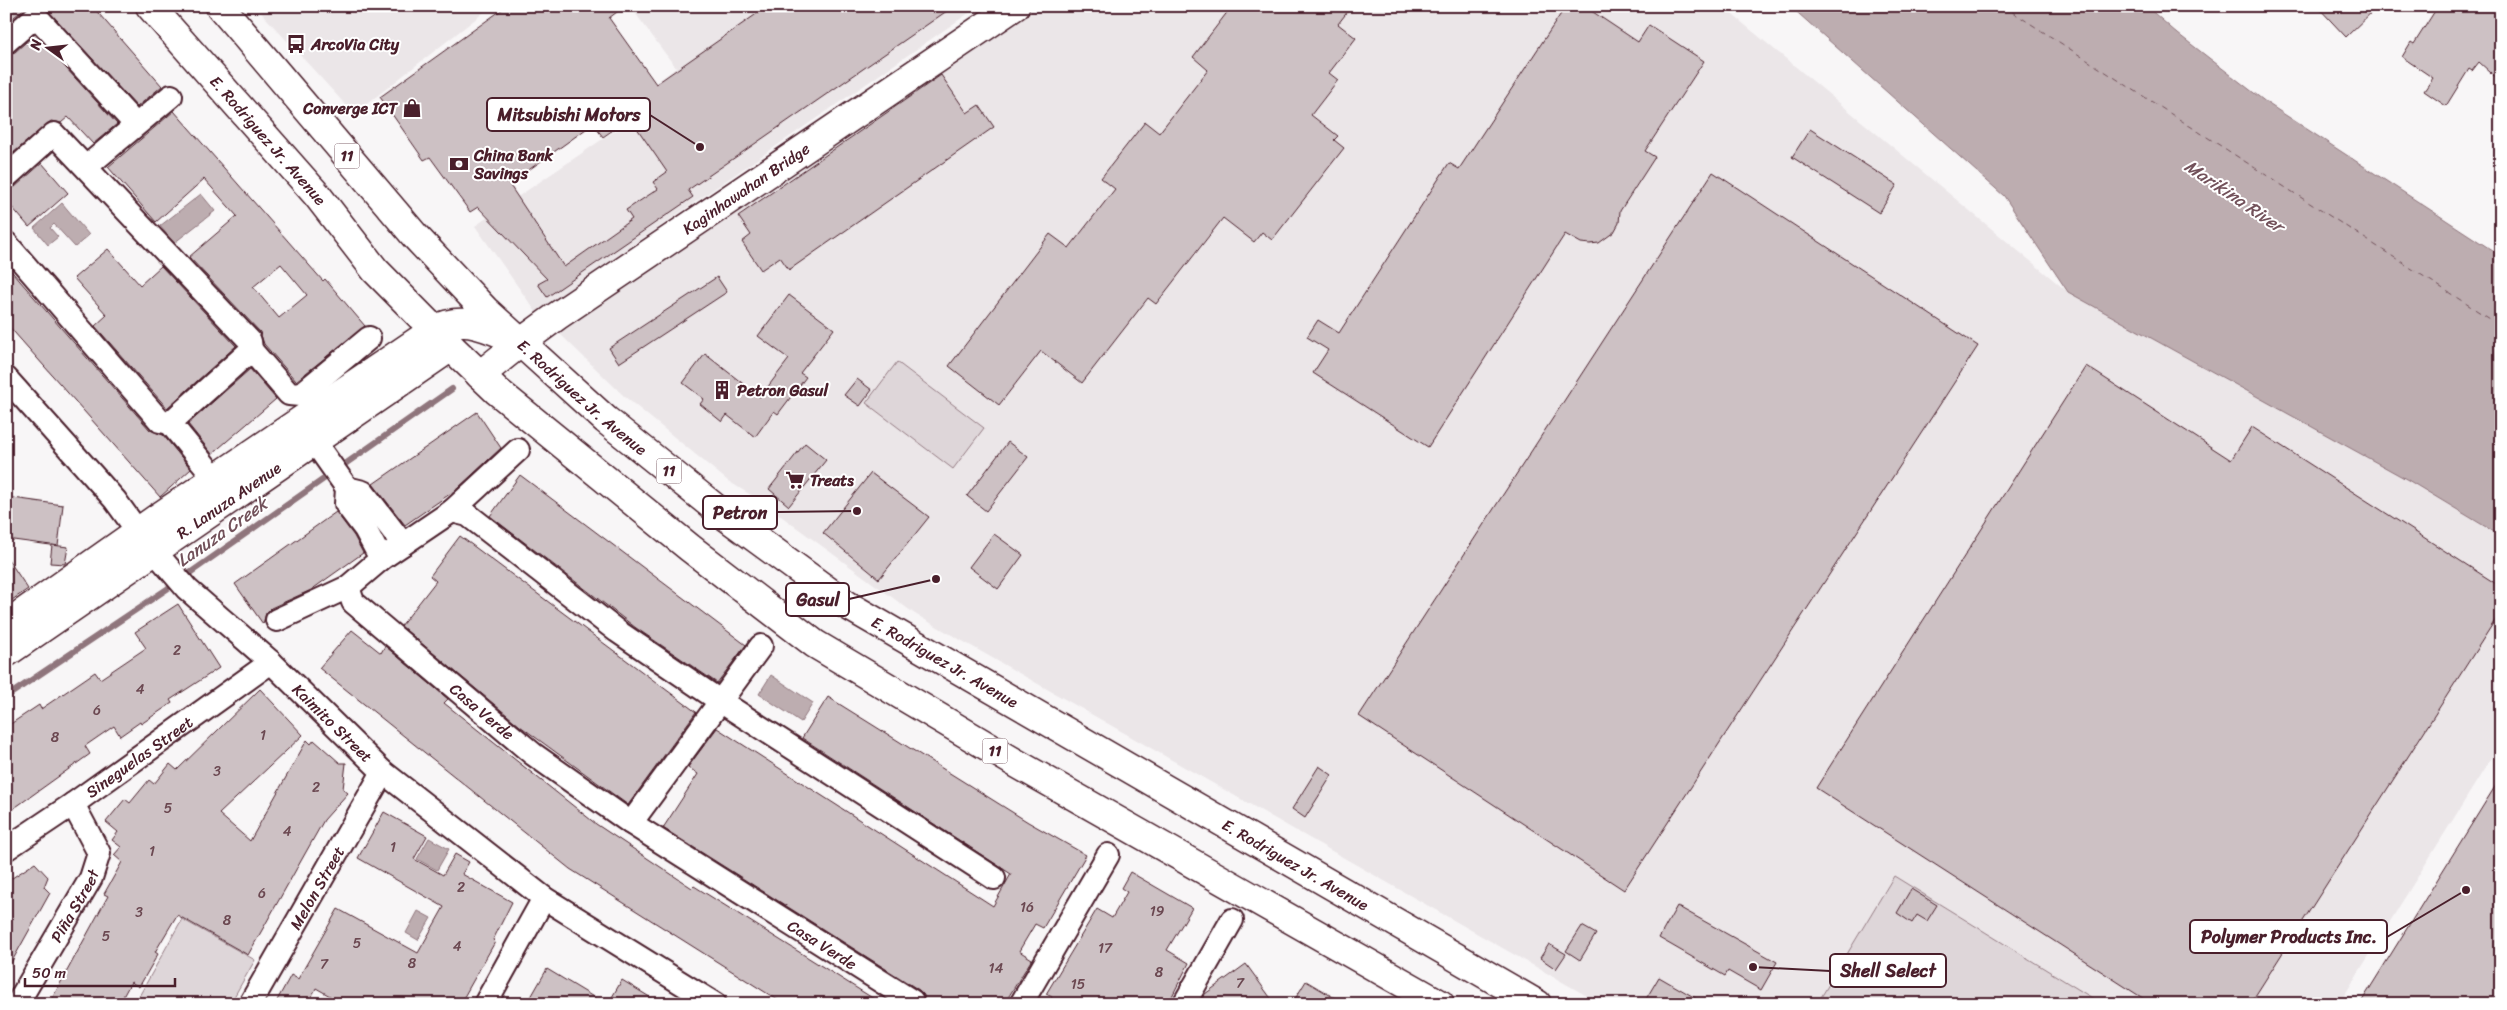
<svg xmlns="http://www.w3.org/2000/svg" width="2507" height="1010" viewBox="0 0 2507 1010" font-family="Sriracha,sans-serif">
<style>
.built{fill:#ebe6e8}
.green{fill:#ded6d9;stroke:#947a82}
.water{fill:#bdadb0;stroke:#8f747b}
.lines{fill:none;stroke-linecap:round;stroke-linejoin:round}
.stream{stroke:#8f747b;stroke-width:6}
.ferry{stroke:#72515a;stroke-width:1;stroke-dasharray:6 5;stroke-linecap:butt}
.building{fill:#cdc1c4;stroke:#4a1f2b;fill-rule:evenodd}
.minor-casing{stroke:#4a1f2b;stroke-width:26}
.secondary-casing{stroke:#4a1f2b;stroke-width:31}
.primary-casing{stroke:#4a1f2b;stroke-width:31}
.minor{stroke:#fff;stroke-width:22}
.secondary{stroke:#fff;stroke-width:28}
.primary{stroke:#fff;stroke-width:28}
.labels{text-anchor:middle;dominant-baseline:central;stroke-width:4;stroke-linejoin:round;paint-order:stroke}
.number-label{font-size:14px;fill:#6b4851}
.shield{fill:#fff;stroke:#80626b;stroke-width:1}
.shield-label{font-size:15px;font-weight:bold;fill:#4a1f2b}
.poi-label{font-size:16px;font-weight:bold;fill:#4a1f2b;stroke:#fff;text-anchor:start}
.street-label{font-size:16px;fill:#4a1f2b;stroke:#fff}
.water-label{font-size:18px;font-style:italic;fill:#72515a;stroke:#fff}
.leader{fill:none;stroke:#4a1f2b;stroke-width:2}
.callout-dot{fill:#4a1f2b;stroke:#fff;stroke-width:2}
.callout{fill:#fff;stroke:#4a1f2b;stroke-width:2}
.callout-label{font-size:18px;text-anchor:middle;font-weight:bold;fill:#4a1f2b}
</style>
<rect width="100%" height="100%" fill="#f8f6f7"/>
<filter id="ink" filterUnits="userSpaceOnUse"><feTurbulence type="fractalNoise" baseFrequency=".02" numOctaves="2"/><feDisplacementMap in="SourceGraphic" scale="10" xChannelSelector="R" yChannelSelector="G"/><feConvolveMatrix kernelMatrix="1 2 1 2 8 2 1 2 1" color-interpolation-filters="sRGB"/></filter>
<g filter="url(#ink)">
<g class="built">
<polygon points="255,6 492,6 354,114"/>
<polygon points="630,6 979,6 536,312 475,226 666,96 656,83 676,68"/>
<polygon points="1036,6 1722,6 2068,292 2408,480 2501,536 2501,742 2339,1004 2102,1004 1894,876 1817,1004 1601,1004 915,614 759,500 728,481 624,396 559,333"/>
</g>
<g class="green">
<polygon points="897,362 984,428 953,469 866,403"/>
<polygon points="1894,876 2102,1004 1817,1004"/>
<polygon points="182,919 255,960 230,1004 143,1004 137,1000"/>
</g>
<g class="water">
<polygon points="1790,6 2146,6 2178,34 2267,103 2501,256 2501,536 2408,480 2068,292 2004,196"/>
<polygon points="201,194 215,211 174,243 160,226"/>
<polygon points="62,203 89,235 75,247 54,224 50,228 58,237 48,245 34,228"/>
<polygon points="771,675 813,703 801,722 759,694"/>
<polygon points="429,838 449,849 437,870 417,859"/>
<polygon points="418,911 431,918 418,940 406,933"/>
</g>
<g class="lines">
<polyline class="stream" points="6,697 167,589 452,389"/>
<polyline class="ferry" points="2003,6 2501,326"/>
</g>
<g class="building">
<polygon points="6,6 27,6 6,24"/>
<polygon points="44,6 92,6 162,86 137,107"/>
<path d="M507,6H625L609,18L656,84L768,6H954L688,190L693,197L547,297L538,284L547,279L478,207L470,212L430,157L424,160L380,97ZM630,118L667,172L653,182L658,189L626,210L632,219L564,267L509,184L593,124L603,137Z"/>
<polygon points="1232,6 1352,6 1338,24 1356,38 1329,73 1338,80 1311,115 1338,136 1334,140 1344,148 1272,240 1262,232 1254,242 1223,218 1156,304 1148,298 1082,383 1041,351 999,405 949,366 1050,234 1069,248 1115,189 1101,178 1145,122 1159,133 1208,70 1193,57"/>
<polygon points="1566,6 1584,6 1638,42 1649,25 1704,61 1645,151 1655,157 1620,211 1619,223 1614,232 1599,243 1590,244 1581,243 1565,234 1428,447 1313,373 1328,350 1307,337 1318,320 1339,333 1449,163 1459,169"/>
<polygon points="2317,6 2378,6 2346,37"/>
<polygon points="2438,6 2501,6 2501,82 2479,62 2472,71 2469,69 2446,106 2424,91 2433,78 2402,57 2411,42 2414,44"/>
<polygon points="35,34 117,124 93,144 68,117 61,123 51,121 6,159 6,55 15,52"/>
<polygon points="941,75 967,113 979,105 994,127 789,270 780,257 761,270 742,242 751,235 738,216"/>
<path d="M174,111L323,281L325,279L365,326L296,381L264,344L260,332L189,257L237,216L204,179L156,222L108,167ZM281,264L307,295L279,318L253,287Z"/>
<polygon points="1810,129 1897,185 1879,213 1792,157"/>
<polygon points="42,163 68,193 29,227 6,200 6,190 15,187"/>
<polygon points="1713,172 1978,346 1624,890 1359,716"/>
<polygon points="108,249 140,285 161,266 236,346 167,408 95,326 107,315 74,278"/>
<polygon points="6,265 150,430 163,435 191,469 160,497 6,323"/>
<polygon points="717,277 727,292 619,363 609,348"/>
<polygon points="789,295 834,329 800,373 806,377 778,414 774,411 755,437 727,415 722,422 700,404 704,399 683,383 705,354 760,397 789,359 758,336"/>
<polygon points="2086,366 2231,460 2252,427 2501,587 2501,611 2250,1004 2152,1004 1816,788"/>
<polygon points="250,369 276,399 212,454 188,424"/>
<polygon points="857,379 872,390 860,406 844,395"/>
<polygon points="477,412 501,448 457,489 405,525 373,484"/>
<polygon points="1008,442 1028,457 986,511 967,496"/>
<polygon points="805,443 826,460 789,506 769,489"/>
<polygon points="871,473 929,517 879,579 823,533"/>
<polygon points="520,475 746,645 717,683 636,628 490,516"/>
<polygon points="6,497 63,505 58,546 6,539"/>
<polygon points="336,512 354,536 363,553 311,590 271,608 266,613 263,624 235,584"/>
<polygon points="994,534 1023,555 998,589 969,567"/>
<polygon points="460,536 696,712 628,805 520,726 401,626 436,581 430,576"/>
<polygon points="52,545 68,547 65,564 50,563"/>
<polygon points="6,556 28,589 6,604"/>
<polygon points="178,604 219,668 170,700 172,703 141,724 140,722 120,736 114,726 85,746 90,754 6,814 6,727 39,705 41,709 95,672 100,679 146,648 135,632"/>
<polygon points="352,630 381,653 385,646 448,699 444,703 596,824 692,888 694,886 882,1004 784,1004 570,869 319,668"/>
<polygon points="260,689 303,735 219,814 250,841 307,740 311,744 314,740 340,763 346,763 343,789 348,793 324,820 248,955 177,915 155,952 158,954 139,987 131,982 119,1004 49,1004 108,896 104,894 122,862 114,855 121,847 112,840 118,832 106,822 125,799 130,803 149,780 154,784 170,764 177,770"/>
<polygon points="828,697 1028,822 1086,855 1043,928 1035,924 1019,951 1032,959 1004,1004 924,1004 924,995 919,990 663,828 698,774 688,767 717,728 993,906 1011,874 802,738"/>
<polygon points="1319,766 1332,775 1305,818 1292,809"/>
<polygon points="2501,777 2501,1004 2360,1004"/>
<polygon points="384,812 427,836 414,859 443,875 455,854 469,862 462,874 512,902 493,940 495,942 460,1004 344,1004 316,988 308,1004 275,1004 291,975 298,979 338,909 418,953 444,907 358,858"/>
<polygon points="35,863 48,877 44,887 50,893 6,972 6,882"/>
<polygon points="1130,872 1192,908 1167,950 1189,963 1168,1004 1049,1004 1052,997 1046,994 1097,909 1112,918 1127,892 1121,888"/>
<polygon points="1911,889 1937,905 1927,921 1917,915 1912,923 1897,913"/>
<polygon points="1677,906 1777,962 1761,990 1728,971 1725,976 1659,938"/>
<polygon points="1582,926 1596,934 1580,960 1566,951"/>
<polygon points="1549,944 1566,954 1556,969 1540,958"/>
<polygon points="1246,964 1275,1004 1199,1004 1205,994"/>
<polygon points="547,969 605,1004 527,1004"/>
<polygon points="1659,977 1706,1004 1643,1004"/>
<polygon points="622,980 661,1004 608,1004"/>
<polygon points="1306,981 1345,1004 1292,1004"/>
</g>
<g class="lines">
<g class="minor-casing">
<g id="minor">
<polyline points="6,42 36,16 135,124"/>
<polyline points="86,167 171,96"/>
<polyline points="6,177 54,134 250,341 251,350 170,423 160,421 6,243"/>
<polyline points="251,350 289,394 300,395 369,338"/>
<path id="s1" d="M6,378L115,500L139,533L187,589L271,662L383,772L544,898L715,1004"/>
<polyline points="170,423 216,479"/>
<polyline points="304,427 347,488 346,504 365,529 381,559"/>
<polyline points="347,488 363,492 403,544"/>
<polyline points="452,511 468,515 617,631 720,701 994,878"/>
<path id="s2" d="M348,587L353,602L533,754L631,823L912,1001"/>
<polyline points="277,620 348,587 381,559 452,511 518,450"/>
<polyline points="631,823 761,646"/>
<path id="s3" d="M6,849L73,804L271,662"/>
<path id="s4" d="M17,1004L91,878L99,853L73,804"/>
<path id="s5" d="M250,1004L383,772"/>
<polyline points="485,1004 544,898"/>
<polyline points="1021,1004 1108,855"/>
<polyline points="1184,1004 1232,920"/>
</g>
</g>
<g class="secondary-casing">
<g id="secondary">
<path id="s6" d="M480,375L520,343L557,316L1015,6"/>
<polyline points="6,625 156,519 434,330"/>
<path id="s7" d="M6,653L451,347"/>
</g>
</g>
<g class="primary-casing">
<g id="primary">
<path id="s8" d="M150,6L317,195L375,270L451,347L497,391L690,548L815,644L1014,762L1440,1004"/>
<path id="s9" d="M220,6L415,236L485,310L606,420L724,515L847,605L1537,1004"/>
<path d="M434,330C459,316 481,325 505,335"/>
</g>
</g>
<use href="#minor" class="minor"/>
<use href="#secondary" class="secondary"/>
<use href="#primary" class="primary"/>
</g>
</g>
<defs>
<g id="bus-bare" transform="scale(1.5)"><path d="M-5-6H5V4H4V6H2V4H-2V6H-4V4H-5ZM-3.5-4V0h7V-4ZM-3.5 1.2v1.5H-2V1.2ZM2 1.2v1.5H3.5V1.2Z" fill="#4a1f2b" stroke="#fff" stroke-width="2.5" paint-order="stroke"/></g>
<g id="shop-bare" transform="scale(1.5)"><path d="M-5-2.5h2.3a2.7 3.5 0 0 1 5.4 0H5L5.5 6h-11ZM-1.5-2.5h3a1.5 2.3 0 0 0-3 0Z" fill="#4a1f2b" stroke="#fff" stroke-width="2.5" paint-order="stroke"/></g>
<g id="bank-bare" transform="scale(1.5)"><path d="M-6-4H6V4H-6ZM0-2.3a2.3 2.3 0 1 0 0 4.6a2.3 2.3 0 1 0 0-4.6Z" fill="#4a1f2b" stroke="#fff" stroke-width="2.5" paint-order="stroke"/></g>
<g id="building-bare" transform="scale(1.5)"><path d="M-4-6H4V6H1V3H-1V6H-4ZM-2.5-4.3h1.7v1.8h-1.7ZM.8-4.3h1.7v1.8H.8ZM-2.5-1h1.7V.8h-1.7ZM.8-1h1.7V.8H.8Z" fill="#4a1f2b" stroke="#fff" stroke-width="2.5" paint-order="stroke"/></g>
<g id="supermarket-bare" transform="scale(1.5)"><path d="M-6-5.5h2.5l.6 2H6L4.5 2H-2.5L-4.4-4H-6ZM-1.5 3.2a1.3 1.3 0 1 0 .1 0ZM3 3.2a1.3 1.3 0 1 0 .1 0Z" fill="#4a1f2b" stroke="#fff" stroke-width="2.5" paint-order="stroke"/></g>
</defs>
<g fill-rule="evenodd">
<use href="#bus-bare" x="296" y="44"/>
<use href="#shop-bare" x="412" y="108"/>
<use href="#bank-bare" x="459" y="164"/>
<use href="#building-bare" x="722" y="390"/>
<use href="#supermarket-bare" x="795" y="480"/>
</g>
<g class="labels">
<g class="number-label">
<text x="177" y="650">2</text>
<text x="140" y="689">4</text>
<text x="97" y="710">6</text>
<text x="263" y="735">1</text>
<text x="55" y="737">8</text>
<text x="217" y="771">3</text>
<text x="316" y="787">2</text>
<text x="168" y="808">5</text>
<text x="287" y="831">4</text>
<text x="393" y="847">1</text>
<text x="152" y="851">1</text>
<text x="461" y="887">2</text>
<text x="262" y="893">6</text>
<text x="1027" y="907">16</text>
<text x="1157" y="911">19</text>
<text x="139" y="912">3</text>
<text x="227" y="920">8</text>
<text x="106" y="936">5</text>
<text x="357" y="943">5</text>
<text x="457" y="946">4</text>
<text x="1105" y="948">17</text>
<text x="412" y="963">8</text>
<text x="324" y="964">7</text>
<text x="996" y="968">14</text>
<text x="1159" y="972">8</text>
<text x="1240" y="983">7</text>
<text x="1078" y="984">15</text>
</g>
<g class="shield">
<rect x="334.5" y="143.5" width="25" height="25" rx="4"/>
<rect x="656.5" y="458.5" width="25" height="25" rx="4"/>
<rect x="982.5" y="738.5" width="25" height="25" rx="4"/>
</g>
<g class="shield-label">
<text x="347" y="156">11</text>
<text x="669" y="471">11</text>
<text x="995" y="751">11</text>
</g>
<g class="poi-label">
<text x="311" y="44">ArcoVia City</text>
<text x="397" y="108" text-anchor="end">Converge ICT</text>
<text x="474" y="155">China Bank<tspan x="474" dy="18">Savings</tspan></text>
<text x="737" y="390">Petron Gasul</text>
<text x="810" y="480">Treats</text>
</g>
<g class="street-label">
<text stroke="none"><textPath href="#s8" startOffset="179">E. Rodriguez Jr. Avenue</textPath></text>
<text stroke="none"><textPath href="#s6" startOffset="325">Kaginhawahan Bridge</textPath></text>
<text stroke="none"><textPath href="#s9" startOffset="534">E. Rodriguez Jr. Avenue</textPath></text>
<text stroke="none"><textPath href="#s7" startOffset="270">R. Lanuza Avenue</textPath></text>
<text stroke="none"><textPath href="#s9" startOffset="984">E. Rodriguez Jr. Avenue</textPath></text>
<text stroke="none"><textPath href="#s2" startOffset="185">Casa Verde</textPath></text>
<text stroke="none"><textPath href="#s1" startOffset="476">Kaimito Street</textPath></text>
<text stroke="none"><textPath href="#s3" startOffset="162">Sineguelas Street</textPath></text>
<text stroke="none"><textPath href="#s9" startOffset="1389">E. Rodriguez Jr. Avenue</textPath></text>
<text stroke="none"><textPath href="#s5" startOffset="134">Melon Street</textPath></text>
<text stroke="none"><textPath href="#s4" startOffset="114">Piña Street</textPath></text>
<text stroke="none"><textPath href="#s2" startOffset="598">Casa Verde</textPath></text>
</g>
<g class="water-label">
<text transform="translate(2234 196) rotate(34)">Marikina River</text>
<text transform="translate(222 532) rotate(-35)">Lanuza Creek</text>
</g>
</g>
<path class="leader" d="M700 147L650 115M857 511L777 512M936 579L849 599M2466 890L2387 937M1753 967L1830 971"/>
<g class="callout-dot">
<circle cx="700" cy="147" r="5"/>
<circle cx="857" cy="511" r="5"/>
<circle cx="936" cy="579" r="5"/>
<circle cx="2466" cy="890" r="5"/>
<circle cx="1753" cy="967" r="5"/>
</g>
<g class="callout">
<rect x="487" y="98" width="163" height="33" rx="5"/>
<rect x="703" y="496" width="74" height="33" rx="5"/>
<rect x="786" y="583" width="63" height="33" rx="5"/>
<rect x="2190" y="920" width="197" height="33" rx="5"/>
<rect x="1830" y="954" width="116" height="33" rx="5"/>
</g>
<g class="callout-label">
<text x="569" y="121">Mitsubishi Motors</text>
<text x="740" y="519">Petron</text>
<text x="818" y="606">Gasul</text>
<text x="2289" y="943">Polymer Products Inc.</text>
<text x="1888" y="977">Shell Select</text>
</g>
<rect width="2507" height="1010" fill="none" stroke="#fff" stroke-width="25"/>
<rect x="12" y="12" width="2482" height="985" fill="none" stroke="#4a1f2b" stroke-width="2" filter="url(#ink)"/>
<g transform="translate(48 48) rotate(285)" stroke="#ffffff" stroke-width="4" paint-order="stroke">
<path d="M0-4L9 19L0 12L-9 19Z" fill="#4a1f2b"/>
<text y="-8" font-size="14" font-weight="bold" text-anchor="middle" fill="#4a1f2b">N</text>
</g>
<path d="M25 978v8h150v-8" fill="none" stroke="#4a1f2b" stroke-width="2.5"/>
<text x="32" y="978" font-size="15" fill="#4a1f2b" stroke="#ffffff" stroke-width="4" paint-order="stroke">50 m</text>
</svg>
